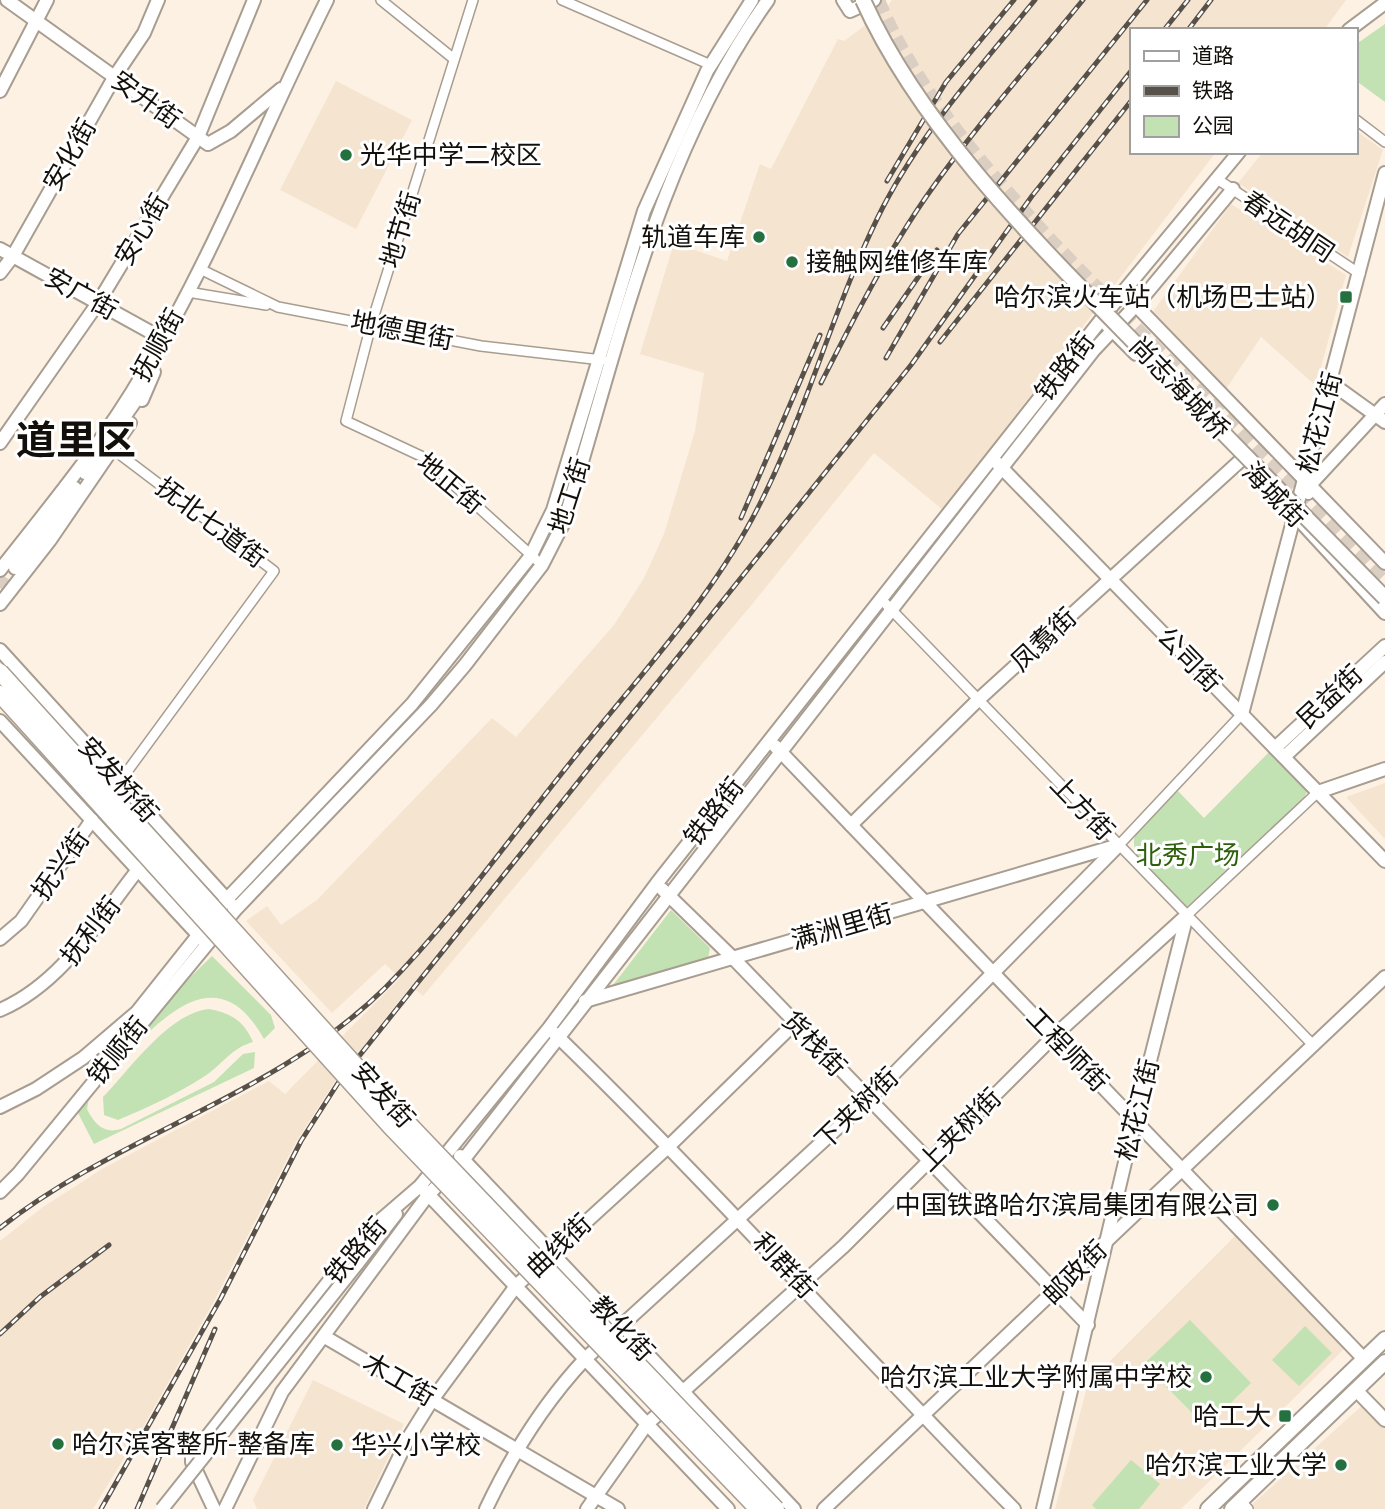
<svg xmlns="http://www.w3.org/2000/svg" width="1385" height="1509" viewBox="0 0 1385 1509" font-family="Karla,'Noto Sans SC',sans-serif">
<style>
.built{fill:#f5e4d0}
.green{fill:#c2e2b3}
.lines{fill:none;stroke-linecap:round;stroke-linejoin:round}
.secondary-tunnel{stroke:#dacfc2;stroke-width:12;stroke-dasharray:12 6;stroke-linecap:butt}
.primary-tunnel{stroke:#dacfc2;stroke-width:14;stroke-dasharray:14 7;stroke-linecap:butt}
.street-casing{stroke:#a79d90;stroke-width:12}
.secondary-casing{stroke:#a79d90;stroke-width:16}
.primary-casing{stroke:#a79d90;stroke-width:18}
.street{stroke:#fff;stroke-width:9}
.secondary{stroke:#fff;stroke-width:12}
.primary{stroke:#fff;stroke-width:14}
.rail-casing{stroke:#575149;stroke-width:5}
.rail{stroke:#fff;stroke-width:2.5;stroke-dasharray:8;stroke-linecap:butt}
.secondary-bridge-casing{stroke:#a79d90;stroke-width:16;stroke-linecap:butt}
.primary-bridge-casing{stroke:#a79d90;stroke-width:18;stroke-linecap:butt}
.highway-bridge-casing{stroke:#a79d90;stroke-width:19;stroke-linecap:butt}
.secondary-bridge{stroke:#fff;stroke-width:12}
.primary-bridge{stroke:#fff;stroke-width:14}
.highway-bridge{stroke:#fff;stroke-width:16}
.poi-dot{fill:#24703f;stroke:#fff;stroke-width:2.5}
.labels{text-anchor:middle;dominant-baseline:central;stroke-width:6;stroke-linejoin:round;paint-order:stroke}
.street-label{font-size:26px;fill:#130f0a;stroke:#fff}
.poi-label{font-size:26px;fill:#130f0a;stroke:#fff;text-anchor:end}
.park-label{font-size:26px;fill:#2e600b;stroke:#fff}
.town-label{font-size:40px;font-weight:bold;fill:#130f0a;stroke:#fff}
</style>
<rect width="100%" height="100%" fill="#fdf1e3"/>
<g class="built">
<polygon points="892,0 1346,0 1324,30 1131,30 1131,152 1216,152 943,510 874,453 749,608 423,996 411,986 334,1083 296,1142 213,1303 146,1422 93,1509 0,1509 0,1241 43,1207 102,1169 269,1081 285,1094 400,978 385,964 332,1013 246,921 267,906 281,925 317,900 492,718 516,737 614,625 644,578 664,534 695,431 704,373 640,354 674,243 727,261 760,164 771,169 838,39 844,41 883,12"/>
<polygon points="336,81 412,120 356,229 280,190"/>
<polygon points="1355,130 1383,150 1348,257 1238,183 1263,152 1355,152"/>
<polygon points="1231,204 1346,275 1316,386 1261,337 1226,389 1152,313"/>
<polygon points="1385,783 1385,839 1346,797"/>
<polygon points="1236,1235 1344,1349 1181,1509 1055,1509 1088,1383"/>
<polygon points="313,1380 404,1424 364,1509 257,1509 253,1500"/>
<polygon points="1365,1403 1385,1424 1385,1509 1247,1509"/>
</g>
<g class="green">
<polygon points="1385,24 1385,102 1355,80 1355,45"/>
<path d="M1271,750L1303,783L1307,792L1301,803L1191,907L1182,906C1166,890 1120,856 1138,829C1147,815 1165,803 1178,791L1204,818Z"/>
<polygon points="671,910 710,948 707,963 610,989"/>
<path d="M212,956L271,1015L275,1028L264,1039C231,980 193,991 150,1031L147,1029L180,987Z"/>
<path d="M209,1009C231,1013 244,1021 253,1042C231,1048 223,1064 205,1076C179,1093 147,1108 118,1120L104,1115L103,1097C131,1068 169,1013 209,1009Z"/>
<path d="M255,1052L254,1068L94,1144L77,1111L89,1098L87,1109C95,1125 104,1134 121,1129L214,1082L243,1054Z"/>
<polygon points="1190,1320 1251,1383 1206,1427 1144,1364"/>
<polygon points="1305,1326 1332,1353 1299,1386 1272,1360"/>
<polygon points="1131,1460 1160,1484 1139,1509 1096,1509 1092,1505"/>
</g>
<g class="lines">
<polyline class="secondary-tunnel" points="0,588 15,568"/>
<path class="primary-tunnel" d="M878,0C916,92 987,170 1053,243L1385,582"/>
<g class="street-casing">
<g id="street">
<polyline points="381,0 454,59"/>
<polyline points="473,0 371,325 346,421 423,457 542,565"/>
<polyline points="562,0 711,65"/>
<polyline points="1355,119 1385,142"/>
<polyline points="1217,179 1360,274"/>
<polyline points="200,269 278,307 481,346 602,360"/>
<polyline points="188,292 266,305"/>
<polyline points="114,450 274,571 118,784"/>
<polyline points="881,599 1314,1046"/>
<polyline points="1119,845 1242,714"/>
<polyline points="1187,915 1318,792"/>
<polyline points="1241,1501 1248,1509"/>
</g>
</g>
<g class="secondary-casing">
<g id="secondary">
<polyline points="7,0 208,144 231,131 281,89"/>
<polyline points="843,0 850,11 874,0"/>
<polyline points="1349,30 1385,3"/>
<polyline points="0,91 47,0"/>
<polyline points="0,249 163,339"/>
<polyline points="0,273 13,256 115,76 144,33 158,0"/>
<polyline points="1123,292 1385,563"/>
<polyline points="1107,325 1136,354"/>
<polyline points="1331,383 1385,422"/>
<polyline points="142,400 154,372"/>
<polyline points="0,443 98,303 198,137 254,0"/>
<polyline points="997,463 1385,861"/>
<polyline points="85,473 141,393"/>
<polyline points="1308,493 1310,485 1385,404"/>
<polyline points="1289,509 1385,613"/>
<polyline points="15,568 75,488"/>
<path d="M0,570C50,506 103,443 144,372C215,253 265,124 327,0"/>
<polyline points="0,604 50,540 130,423"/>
<polyline points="0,650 231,904"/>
<polyline points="1242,714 1385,173"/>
<polyline points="0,721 202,939"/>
<polyline points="775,746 1364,1359"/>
<polyline points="1275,748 1385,646"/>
<polyline points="1284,757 1385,662"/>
<polyline points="1318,792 1385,769"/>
<polyline points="851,825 978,700 1241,460"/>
<polyline points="662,889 733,958 1088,1325"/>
<polyline points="0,939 21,921 92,820"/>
<polyline points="585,1001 1119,845"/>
<path d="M0,1010C65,982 101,915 144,862"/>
<path d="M554,1033C713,1187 859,1352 1014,1509"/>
<polyline points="0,1107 36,1089 83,1058 137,1012 227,899 412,704 530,557 553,510 644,211 707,71 752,0"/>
<polyline points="460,1156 794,1509"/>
<polyline points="424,1190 728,1509"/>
<path d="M0,1192L18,1174L236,909L431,705L465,665L542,565L564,522C619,344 658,153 768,0"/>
<polyline points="357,1264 396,1214"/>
<polyline points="325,1337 618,1509"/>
<polyline points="1356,1390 1385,1420"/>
<polyline points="214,1509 192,1462 192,1456 369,1230 420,1186 549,1028 657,883 881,599 1123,292 1239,152"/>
<polyline points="225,1509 282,1392 428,1195 464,1159 1093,351 1140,301 1233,189"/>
<polyline points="374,1509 409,1437 432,1400 516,1286 669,1146 794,1024"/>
<path d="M486,1509C512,1454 543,1404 585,1359L868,1100L1119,845"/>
<polyline points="587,1509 647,1424 844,1246 1054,1036 1187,915"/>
<polyline points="824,1509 1385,977"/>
<polyline points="1043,1509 1135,1120 1187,915"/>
</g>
</g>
<g class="primary-casing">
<g id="primary">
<polyline points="1208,1509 1385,1339"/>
<polyline points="1232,1509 1385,1362"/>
</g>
</g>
<use href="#street" class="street"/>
<use href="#secondary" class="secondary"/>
<use href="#primary" class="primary"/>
<g class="rail-casing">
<g id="rail">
<polyline points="1164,30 1188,0"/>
<polyline points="1188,30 1211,0"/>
<polyline points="887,181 946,82 1014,0"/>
<polyline points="883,328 937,250"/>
<polyline points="940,342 1131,101"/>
<polyline points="886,358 958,234 1147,0"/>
<path d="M821,383C853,320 886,255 926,197C974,128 1030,65 1083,0"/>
<polyline points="741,518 820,335"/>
<path d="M0,1228C120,1133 275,1097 385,988C454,918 512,835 574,758C635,681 705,606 752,519C806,419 832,307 883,207C923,130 981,66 1035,0"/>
<polyline points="0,1334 40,1297 109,1245"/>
<polyline points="101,1509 221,1298 301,1141 340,1080 911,365 1032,196 1131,71"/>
<polyline points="137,1509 215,1329"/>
</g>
</g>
<use href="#rail" class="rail"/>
<g class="secondary-bridge-casing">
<polyline id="secondary-bridge" points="162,1509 357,1264"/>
</g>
<g class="primary-bridge-casing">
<path id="primary-bridge" d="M863,0C920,127 1035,241 1132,340C1216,426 1301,512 1385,598"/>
</g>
<g class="highway-bridge-casing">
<g id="highway-bridge">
<polyline points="0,672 404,1119 776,1509"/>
<polyline points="0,694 390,1126 758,1509"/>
</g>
</g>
<use href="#secondary-bridge" class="secondary-bridge"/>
<use href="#primary-bridge" class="primary-bridge"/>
<use href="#highway-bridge" class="highway-bridge"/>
</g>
<g class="poi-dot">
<circle cx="346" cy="155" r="7"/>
<circle cx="759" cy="237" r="7"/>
<circle cx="792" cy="262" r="7"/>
<rect x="1339" y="290" width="14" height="14" rx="3.5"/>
<circle cx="1273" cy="1205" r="7"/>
<circle cx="1206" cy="1377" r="7"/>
<rect x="1278" y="1409" width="14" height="14" rx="3.5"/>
<circle cx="58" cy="1444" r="7"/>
<circle cx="337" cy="1445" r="7"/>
<circle cx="1341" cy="1465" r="7"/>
</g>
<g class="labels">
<g class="street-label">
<text transform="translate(146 100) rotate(36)">安升街</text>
<text transform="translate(70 155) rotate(-60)">安化街</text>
<text transform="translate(1288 227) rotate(34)">春远胡同</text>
<text transform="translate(142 230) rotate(-59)">安心街</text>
<text transform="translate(401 230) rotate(-73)">地节街</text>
<text transform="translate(81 294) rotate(29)">安广街</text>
<text transform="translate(402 331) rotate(11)">地德里街</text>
<text transform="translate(158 345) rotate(-61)">抚顺街</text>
<text transform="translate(1065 367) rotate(-52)">铁路街</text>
<text transform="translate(1179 388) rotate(46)">尚志海城桥</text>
<text transform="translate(1320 423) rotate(-75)">松花江街</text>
<text transform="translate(450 484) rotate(40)">地正街</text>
<text transform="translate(1274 495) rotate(46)">海城街</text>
<text transform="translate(570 496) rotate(-72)">地工街</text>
<text transform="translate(211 523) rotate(37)">抚北七道街</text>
<text transform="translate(1044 640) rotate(-43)">凤翥街</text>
<text transform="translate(1189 660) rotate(46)">公司街</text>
<text transform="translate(1330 697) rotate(-43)">民益街</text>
<text transform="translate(118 780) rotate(48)">安发桥街</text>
<text transform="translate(1082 808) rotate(46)">上方街</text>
<text transform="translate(714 812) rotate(-52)">铁路街</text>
<text transform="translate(61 865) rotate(-55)">抚兴街</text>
<text transform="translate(842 927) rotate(-16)">满洲里街</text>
<text transform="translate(91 931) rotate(-52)">抚利街</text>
<text transform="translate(814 1044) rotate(46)">货栈街</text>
<text transform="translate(1067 1050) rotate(46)">工程师街</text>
<text transform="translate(118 1051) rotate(-51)">铁顺街</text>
<text transform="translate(383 1095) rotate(48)">安发街</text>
<text transform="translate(857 1109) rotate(-44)">下夹树街</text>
<text transform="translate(1138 1110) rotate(-76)">松花江街</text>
<text transform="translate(960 1130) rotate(-45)">上夹树街</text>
<text transform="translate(559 1246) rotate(-43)">曲线街</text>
<text transform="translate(356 1251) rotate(-49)">铁路街</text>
<text transform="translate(784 1266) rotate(47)">利群街</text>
<text transform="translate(1075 1273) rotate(-45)">邮政街</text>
<text transform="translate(622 1329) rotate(46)">教化街</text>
<text transform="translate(399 1380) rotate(30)">木工街</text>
</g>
<g class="poi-label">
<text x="360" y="155" text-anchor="start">光华中学二校区</text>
<text x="745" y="237">轨道车库</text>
<text x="806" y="262" text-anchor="start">接触网维修车库</text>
<text x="1332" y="297">哈尔滨火车站（机场巴士站）</text>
<text x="1259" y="1205">中国铁路哈尔滨局集团有限公司</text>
<text x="1192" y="1377">哈尔滨工业大学附属中学校</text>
<text x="1271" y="1416">哈工大</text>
<text x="72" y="1444" text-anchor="start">哈尔滨客整所-整备库</text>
<text x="351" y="1445" text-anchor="start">华兴小学校</text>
<text x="1327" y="1465">哈尔滨工业大学</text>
</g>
<g class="park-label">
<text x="1188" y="855">北秀广场</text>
</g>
<g class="town-label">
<text x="76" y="440">道里区</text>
</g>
</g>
<rect x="1130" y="28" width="228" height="126" fill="#ffffff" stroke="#a19f9d" stroke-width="2"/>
<rect x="1144" y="51" width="35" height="10" fill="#ffffff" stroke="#a19f9d" stroke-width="2"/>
<text x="1192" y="63" font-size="21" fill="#130f0a">道路</text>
<rect x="1144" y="86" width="35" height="10" fill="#575149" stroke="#a19f9d" stroke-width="2"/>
<text x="1192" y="98" font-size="21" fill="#130f0a">铁路</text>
<rect x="1144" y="116" width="35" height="21" fill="#c2e2b3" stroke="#a19f9d" stroke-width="2"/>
<text x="1192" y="133" font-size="21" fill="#130f0a">公园</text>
</svg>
